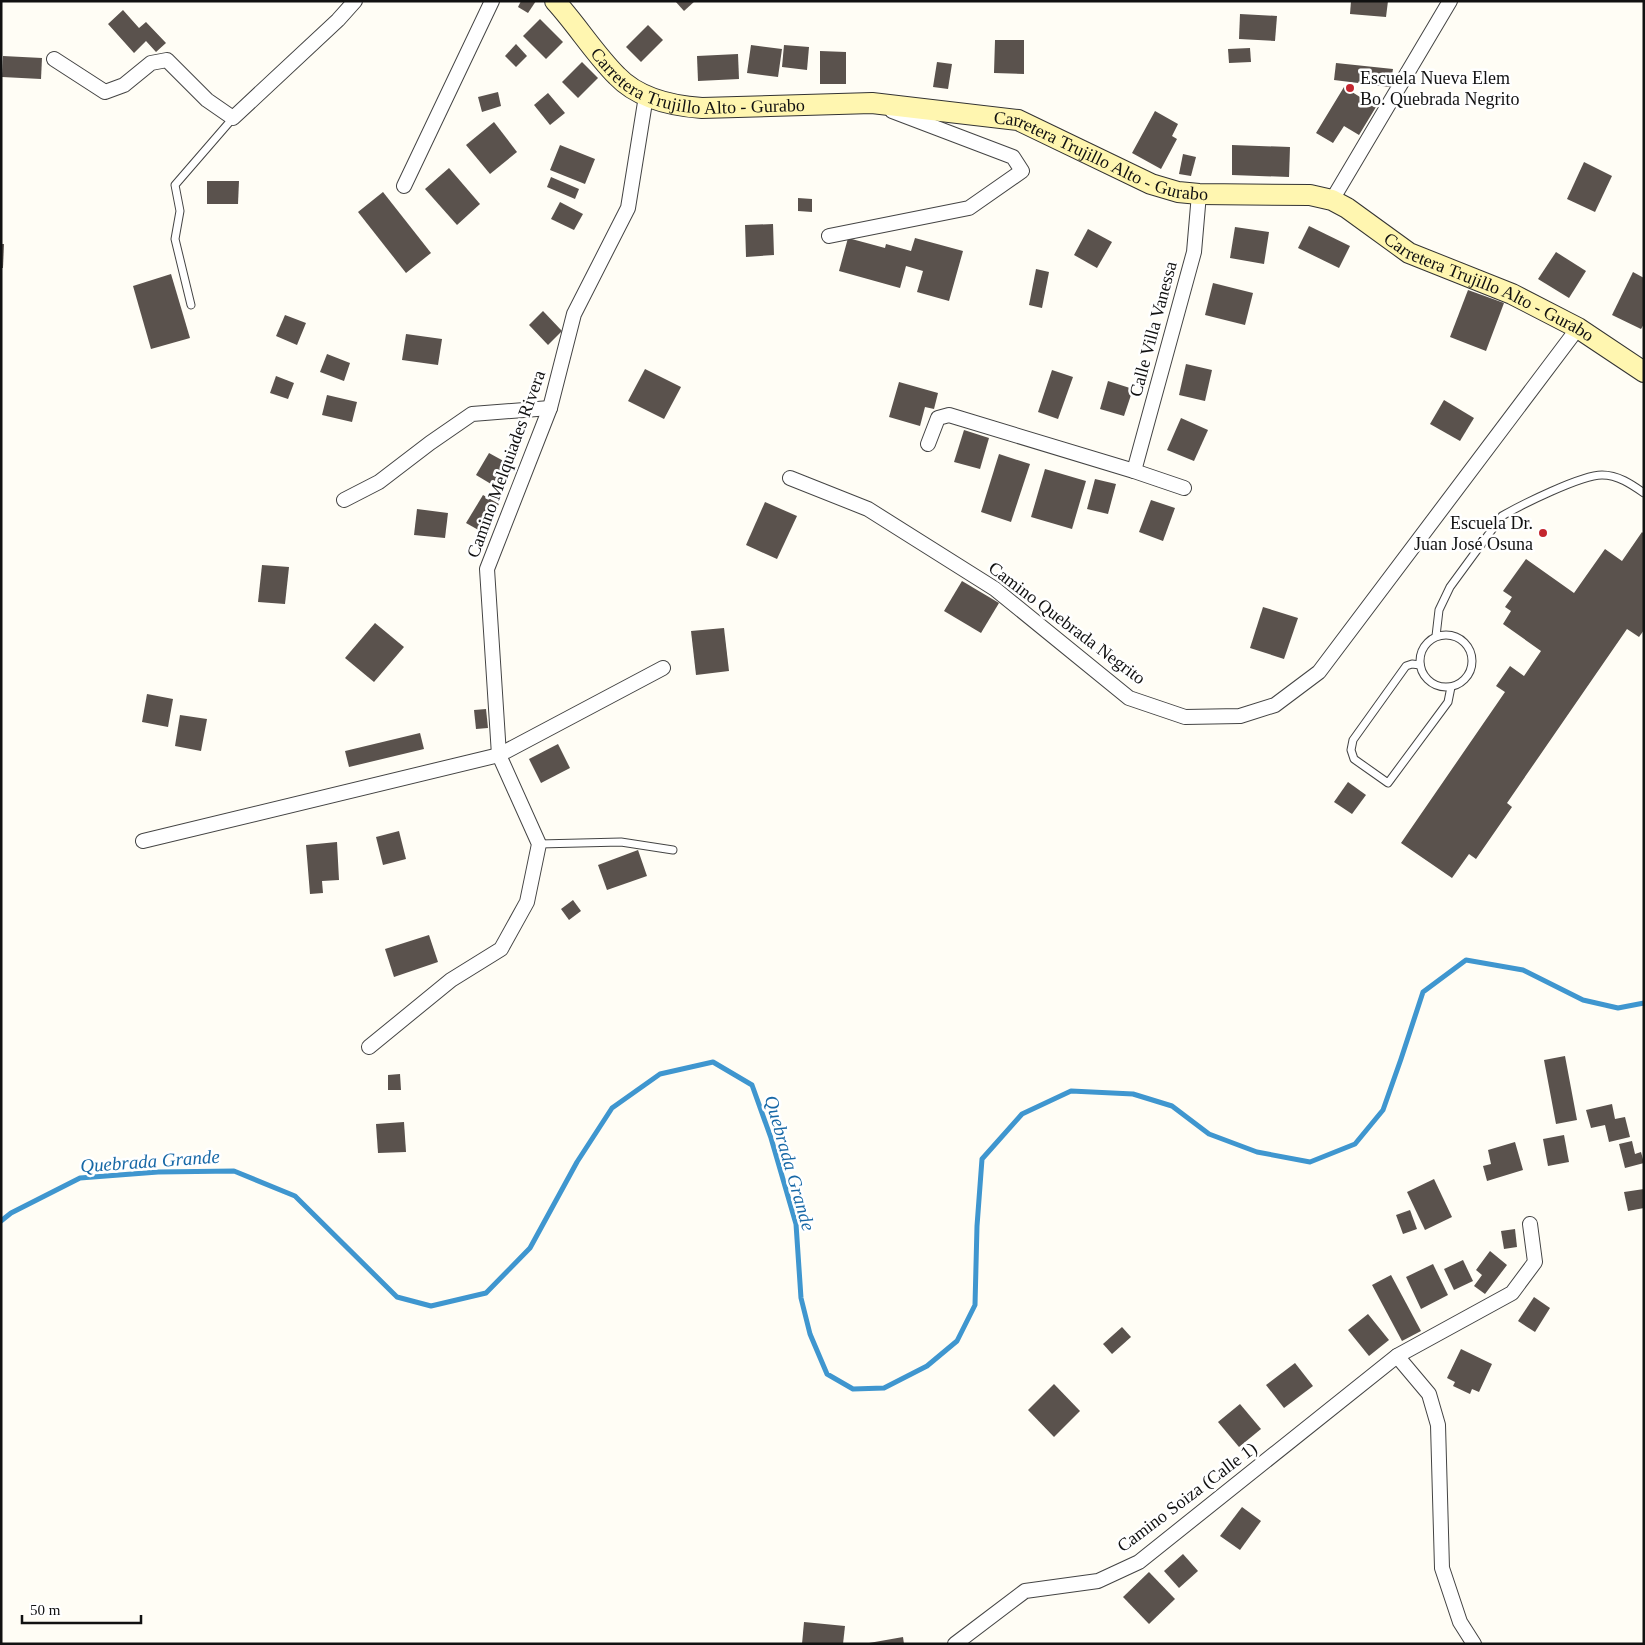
<svg xmlns="http://www.w3.org/2000/svg" width="1645" height="1645" viewBox="0 0 1645 1645" font-family="'Times New Roman',serif">
<style>
.lines{fill:none;stroke-linecap:round;stroke-linejoin:round}
.stream{stroke:#3f96cf;stroke-width:5}
.building{fill:#5a524d}
.lane-casing{stroke:#444;stroke-width:9}
.street-casing{stroke:#444;stroke-width:16}
.secondary-casing{stroke:#333;stroke-width:22}
.lane{stroke:#fff;stroke-width:7}
.street{stroke:#fff;stroke-width:14}
.secondary{stroke:#fff6b0;stroke-width:20}
.poi-dot{fill:#c4262e;stroke:#fff;stroke-width:2}
.labels{text-anchor:middle;dominant-baseline:central;stroke-width:5;stroke-linejoin:round;paint-order:stroke}
.street-label{font-size:18px;fill:#111;stroke:#fff}
.poi-label{font-size:18px;fill:#111;stroke:#fff;text-anchor:start}
.water-label{font-size:19px;font-style:italic;fill:#1768a6;stroke:#fff}
</style>
<rect width="100%" height="100%" fill="#fffdf5"/>
<g class="lines">
<polyline class="stream" points="1,1221 11,1213 80,1178 158,1172 234,1171 295,1196 397,1297 431,1306 486,1293 530,1248 577,1162 612,1108 660,1074 713,1062 752,1085 771,1138 796,1224 801,1298 810,1334 827,1374 853,1389 884,1388 927,1366 957,1341 975,1305 977,1226 982,1159 1022,1114 1071,1091 1133,1094 1172,1106 1209,1134 1257,1152 1310,1162 1355,1144 1383,1110 1401,1059 1423,992 1466,960 1523,970 1583,1000 1618,1008 1644,1003"/>
</g>
<g class="building">
<polygon points="521,1 536,1 528,13 518,7"/>
<polygon points="675,1 695,1 684,11"/>
<polygon points="1351,1 1388,1 1386,17 1350,14"/>
<polygon points="123,10 139,28 146,22 166,43 156,52 146,41 134,53 108,24"/>
<polygon points="1240,14 1277,16 1275,41 1239,39"/>
<polygon points="540,19 563,42 546,59 523,36"/>
<polygon points="648,25 663,40 641,62 626,47"/>
<polygon points="995,40 1024,40 1024,74 994,73"/>
<polygon points="516,44 527,56 516,67 505,56"/>
<polygon points="751,45 782,49 778,77 747,73"/>
<polygon points="784,45 809,47 807,70 782,67"/>
<polygon points="1250,48 1251,62 1229,63 1228,49"/>
<polygon points="820,51 846,52 846,84 820,84"/>
<polygon points="738,54 739,79 698,81 697,56"/>
<polygon points="3,56 42,58 41,79 2,77"/>
<polygon points="582,62 598,78 578,98 562,82"/>
<polygon points="937,62 952,64 948,89 933,87"/>
<polygon points="1336,63 1393,69 1390,87 1334,80"/>
<polygon points="1344,87 1376,107 1359,135 1344,126 1333,143 1316,133"/>
<polygon points="498,92 501,106 482,112 478,97"/>
<polygon points="548,93 565,113 550,125 534,105"/>
<polygon points="1155,111 1178,124 1172,136 1177,139 1161,169 1132,153"/>
<polygon points="494,122 517,152 490,174 466,145"/>
<polygon points="560,145 595,159 585,184 550,170"/>
<polygon points="1232,145 1290,147 1289,177 1232,175"/>
<polygon points="1183,154 1196,157 1191,176 1179,174"/>
<polygon points="1584,162 1612,176 1595,212 1567,199"/>
<polygon points="449,168 480,204 457,225 425,189"/>
<polygon points="551,177 579,189 575,199 547,187"/>
<polygon points="207,181 239,181 238,204 207,204"/>
<polygon points="383,192 431,253 406,273 358,212"/>
<polygon points="798,198 812,199 812,212 798,211"/>
<polygon points="560,202 583,214 574,230 551,219"/>
<polygon points="773,224 774,255 746,257 745,225"/>
<polygon points="1309,226 1350,246 1339,268 1298,248"/>
<polygon points="1235,227 1269,232 1264,264 1230,258"/>
<polygon points="1088,229 1112,242 1097,268 1074,255"/>
<polygon points="848,238 885,248 886,244 911,251 915,238 963,251 949,301 917,292 923,271 906,266 900,288 839,271"/>
<polygon points="1,244 4,244 3,268 1,268"/>
<polygon points="1556,252 1586,271 1569,298 1538,279"/>
<polygon points="1036,269 1049,272 1042,308 1029,305"/>
<polygon points="1633,272 1644,278 1644,324 1641,329 1612,315"/>
<polygon points="171,274 190,338 151,349 133,286"/>
<polygon points="1213,283 1253,293 1245,325 1205,315"/>
<polygon points="1468,290 1504,303 1486,351 1450,337"/>
<polygon points="543,311 562,331 548,345 529,325"/>
<polygon points="285,315 306,323 297,345 276,336"/>
<polygon points="406,334 442,339 438,365 402,360"/>
<polygon points="327,354 350,363 344,381 320,372"/>
<polygon points="1186,364 1212,370 1205,401 1179,395"/>
<polygon points="645,369 681,387 664,419 628,401"/>
<polygon points="1052,370 1073,377 1058,419 1038,412"/>
<polygon points="276,376 294,383 288,399 270,393"/>
<polygon points="1108,381 1133,389 1124,416 1100,409"/>
<polygon points="899,382 938,393 934,409 925,407 920,426 889,417"/>
<polygon points="327,395 357,402 352,422 322,415"/>
<polygon points="1444,400 1474,418 1460,441 1430,424"/>
<polygon points="1181,418 1208,430 1194,461 1167,450"/>
<polygon points="964,430 989,438 980,469 954,462"/>
<polygon points="489,453 509,464 496,487 476,475"/>
<polygon points="999,454 1030,464 1011,522 981,512"/>
<polygon points="1045,469 1086,481 1072,529 1031,517"/>
<polygon points="1095,479 1116,484 1108,514 1087,509"/>
<polygon points="483,495 499,504 482,532 466,523"/>
<polygon points="1151,500 1175,508 1163,541 1139,532"/>
<polygon points="765,502 797,516 777,559 746,545"/>
<polygon points="417,509 448,513 445,538 414,535"/>
<polygon points="1642,532 1644,534 1644,630 1639,637 1627,629 1507,803 1512,807 1476,859 1469,854 1452,878 1401,843 1505,692 1496,686 1510,666 1524,676 1541,651 1503,624 1511,611 1505,607 1512,597 1503,591 1526,559 1574,593 1605,549 1622,561"/>
<polygon points="262,565 289,567 285,604 258,602"/>
<polygon points="962,581 999,603 981,633 944,611"/>
<polygon points="1263,607 1298,618 1284,659 1250,648"/>
<polygon points="375,623 404,647 374,682 345,658"/>
<polygon points="724,628 729,671 696,675 691,631"/>
<polygon points="147,694 173,699 168,727 142,722"/>
<polygon points="486,709 488,728 476,729 474,710"/>
<polygon points="180,715 207,719 201,751 175,746"/>
<polygon points="420,733 424,749 349,767 345,751"/>
<polygon points="558,744 570,768 541,783 529,759"/>
<polygon points="1348,782 1366,795 1352,814 1334,802"/>
<polygon points="399,831 406,859 383,865 376,837"/>
<polygon points="337,842 339,880 322,881 323,893 310,894 306,845"/>
<polygon points="638,850 647,876 607,890 598,865"/>
<polygon points="573,900 581,911 569,920 561,909"/>
<polygon points="429,935 438,962 394,977 385,949"/>
<polygon points="1565,1056 1577,1120 1556,1124 1544,1060"/>
<polygon points="400,1074 401,1090 388,1090 388,1075"/>
<polygon points="1612,1104 1615,1119 1625,1117 1630,1137 1609,1142 1605,1125 1591,1128 1586,1110"/>
<polygon points="404,1122 406,1152 378,1153 376,1124"/>
<polygon points="1564,1135 1569,1162 1548,1166 1543,1139"/>
<polygon points="1632,1141 1635,1154 1641,1152 1644,1163 1625,1168 1619,1144"/>
<polygon points="1515,1142 1523,1170 1487,1181 1483,1166 1491,1164 1488,1150"/>
<polygon points="1434,1179 1452,1217 1425,1230 1407,1192"/>
<polygon points="1644,1189 1644,1208 1628,1211 1624,1192"/>
<polygon points="1410,1210 1417,1229 1403,1234 1396,1215"/>
<polygon points="1515,1229 1517,1247 1504,1249 1501,1231"/>
<polygon points="1490,1251 1507,1265 1485,1294 1474,1286 1482,1275 1476,1270"/>
<polygon points="1463,1260 1473,1281 1454,1290 1444,1269"/>
<polygon points="1433,1264 1448,1295 1421,1309 1406,1277"/>
<polygon points="1391,1275 1421,1331 1402,1341 1372,1285"/>
<polygon points="1534,1297 1550,1308 1535,1332 1518,1321"/>
<polygon points="1368,1314 1389,1340 1369,1356 1348,1330"/>
<polygon points="1122,1327 1131,1337 1112,1354 1103,1344"/>
<polygon points="1461,1349 1492,1364 1479,1392 1472,1389 1470,1394 1453,1386 1455,1382 1447,1378"/>
<polygon points="1295,1363 1313,1386 1284,1408 1266,1385"/>
<polygon points="1054,1384 1080,1411 1054,1437 1028,1410"/>
<polygon points="1240,1404 1261,1429 1239,1447 1218,1422"/>
<polygon points="1242,1507 1261,1521 1240,1550 1220,1536"/>
<polygon points="1183,1554 1198,1571 1179,1588 1164,1571"/>
<polygon points="1149,1572 1175,1599 1149,1624 1123,1597"/>
<polygon points="804,1622 845,1626 843,1644 802,1644"/>
<polygon points="903,1637 904,1644 869,1644 869,1643"/>
</g>
<g class="lines">
<g class="lane-casing">
<g id="lane">
<polyline points="191,305 175,239 180,211 175,185 233,118"/>
<circle cx="1446" cy="661" r="26"/>
<path d="M1436,636L1439,610L1450,587L1502,516C1521,505 1581,475 1602,475C1618,475 1631,484 1644,493"/>
<polyline points="1420,665 1412,664 1406,666 1353,740 1351,750 1354,759 1388,783 1448,702 1451,687"/>
<polyline points="539,844 621,842 673,850"/>
</g>
</g>
<g class="street-casing">
<g id="street">
<polyline points="54,59 105,92 124,85 151,63 167,60 207,100 233,118 338,20 355,1"/>
<polyline points="404,186 492,1"/>
<polyline points="1332,200 1450,1"/>
<polyline points="829,236 969,208 1022,171 1013,157 892,111"/>
<polyline points="928,444 938,418 949,415 1134,471 1184,488"/>
<polyline points="1134,471 1194,252 1199,194"/>
<polyline points="790,478 868,509 995,589 1129,698 1185,717 1240,716 1275,705 1319,672 1578,328"/>
<polyline points="344,500 379,482 430,443 472,414 550,408"/>
<polyline points="143,841 499,755 663,668"/>
<polyline points="369,1047 451,980 501,949 527,902 539,844 499,755 487,569 550,408 574,314 628,208 646,96"/>
<polyline points="1397,1356 1429,1394 1438,1425 1442,1568 1460,1622 1474,1644"/>
<polyline points="955,1644 1025,1591 1098,1581 1139,1562 1397,1356 1512,1293 1535,1262 1530,1224"/>
</g>
</g>
<g class="secondary-casing">
<g id="secondary">
<path id="s1" d="M555,1C577,25 594,53 617,76C638,98 673,106 702,108L872,103L1018,120L1151,184L1178,192L1199,194L1310,195L1332,200L1347,208L1409,253L1512,294L1578,328L1644,372"/>
</g>
</g>
<use href="#lane" class="lane"/>
<use href="#street" class="street"/>
<use href="#secondary" class="secondary"/>
</g>
<g class="poi-dot">
<circle cx="1350" cy="88" r="5"/>
<circle cx="1543" cy="533" r="5"/>
</g>
<g class="labels">
<g class="street-label">
<text stroke="none"><textPath href="#s1" startOffset="178">Carretera Trujillo Alto - Gurabo</textPath></text>
<text stroke="none"><textPath href="#s1" startOffset="598">Carretera Trujillo Alto - Gurabo</textPath></text>
<text stroke="none"><textPath href="#s1" startOffset="1018">Carretera Trujillo Alto - Gurabo</textPath></text>
<text transform="translate(1153 329) rotate(-75)">Calle Villa Vanessa</text>
<text transform="translate(506 464) rotate(-70)">Camino Melquiades Rivera</text>
<text transform="translate(1067 623) rotate(37)">Camino Quebrada Negrito</text>
<text transform="translate(1187 1497) rotate(-37)">Camino Soiza (Calle 1)</text>
</g>
<g class="poi-label">
<text x="1360" y="78">Escuela Nueva Elem<tspan x="1360" dy="21">Bo. Quebrada Negrito</tspan></text>
<text x="1533" y="523" text-anchor="end">Escuela Dr.<tspan x="1533" dy="21">Juan José Osuna</tspan></text>
</g>
<g class="water-label">
<text transform="translate(150 1161) rotate(-4)">Quebrada Grande</text>
<text transform="translate(790 1163) rotate(74)">Quebrada Grande</text>
</g>
</g>
<rect width="1645" height="1645" fill="none" stroke="#111111" stroke-width="5"/>
<path d="M22 1615v8h119v-8" fill="none" stroke="#111111" stroke-width="2.5"/>
<text x="30" y="1615" font-size="15" fill="#111111" stroke="#ffffff" stroke-width="4" paint-order="stroke">50 m</text>
</svg>
